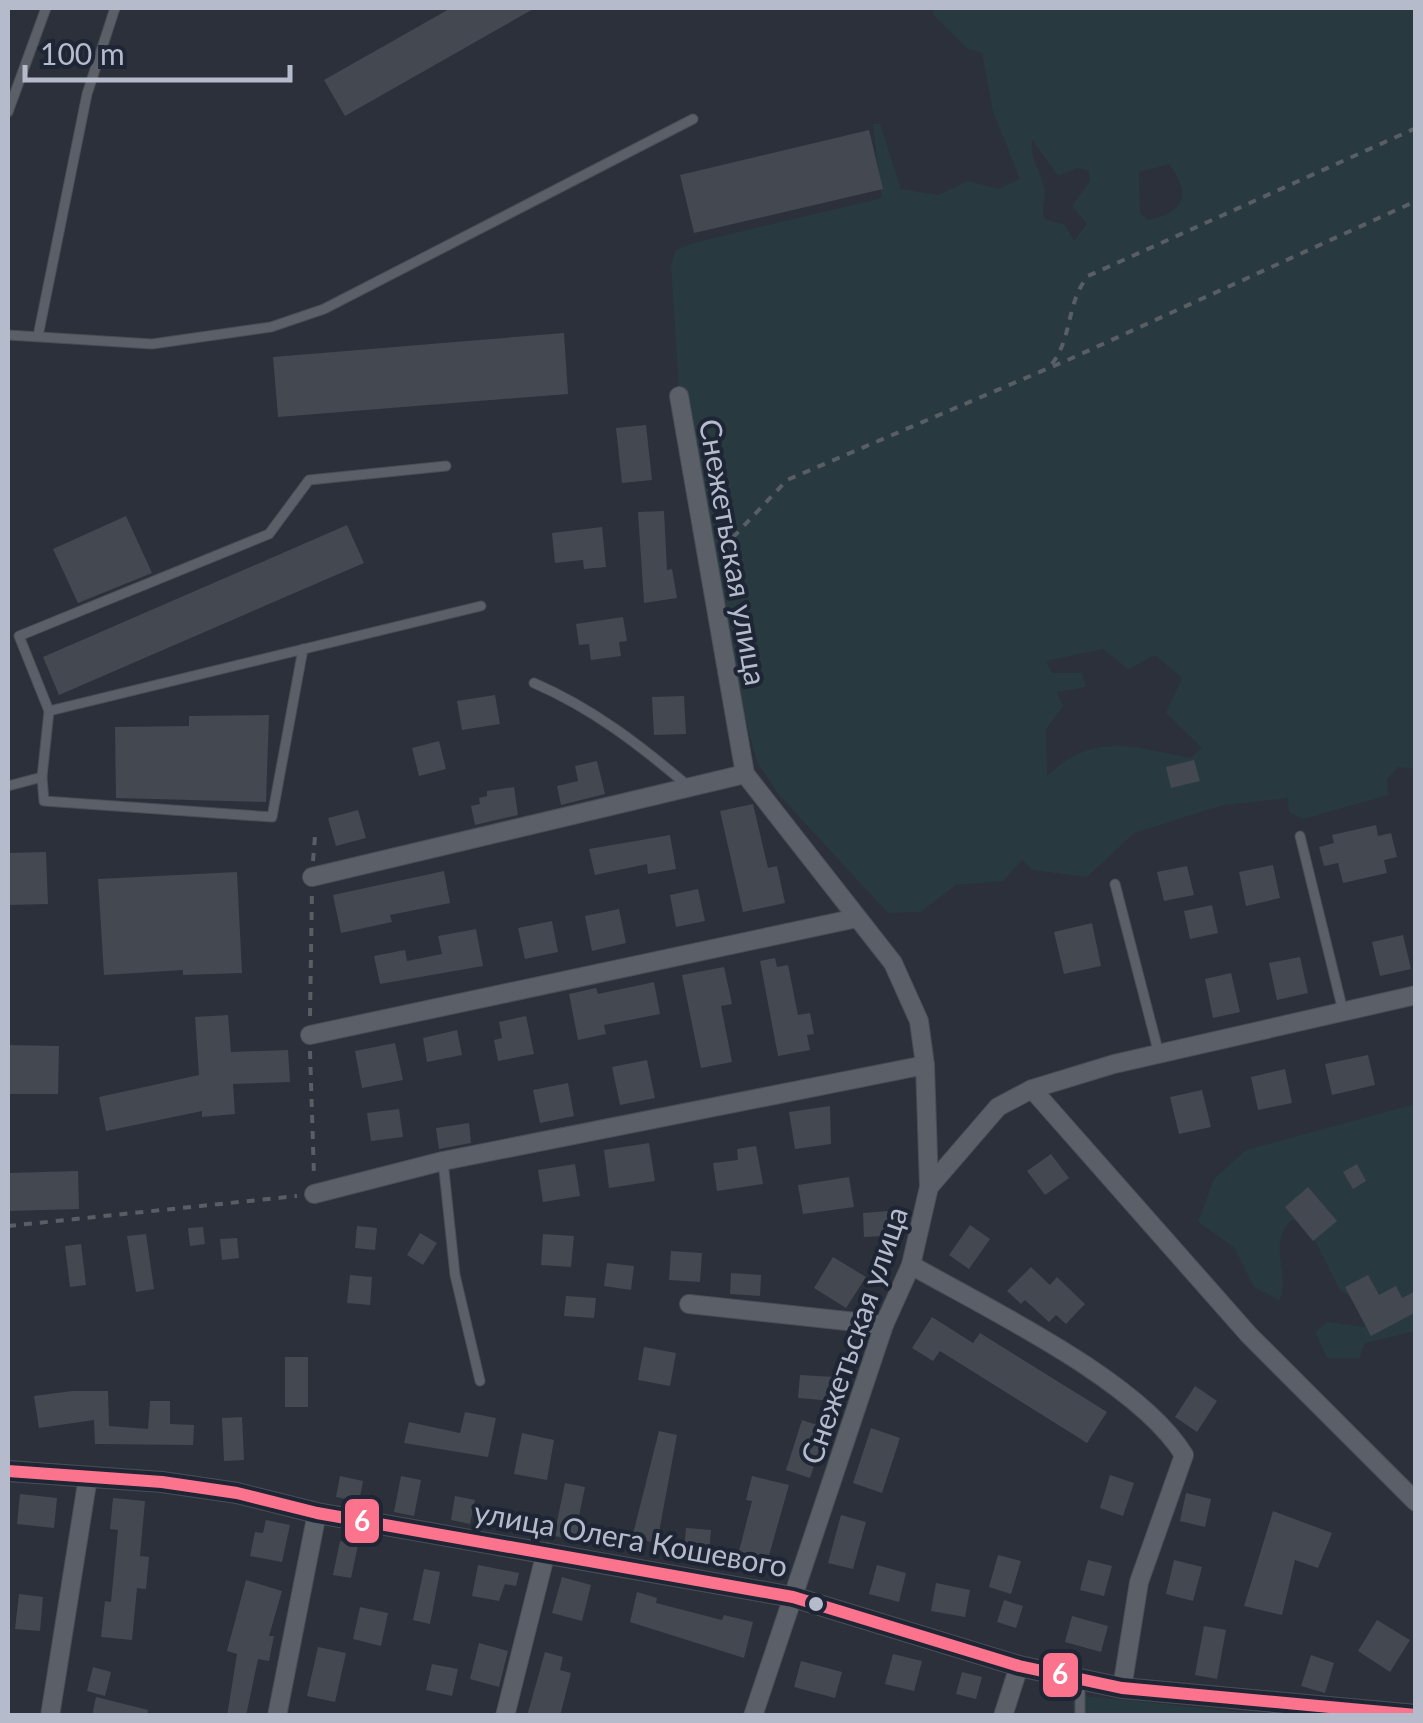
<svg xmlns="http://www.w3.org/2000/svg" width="1423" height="1723" viewBox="0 0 1423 1723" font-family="Lato,sans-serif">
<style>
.green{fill:#283a40;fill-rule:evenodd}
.building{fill:#444850}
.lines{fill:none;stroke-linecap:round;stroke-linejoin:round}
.service-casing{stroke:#494d54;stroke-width:11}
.minor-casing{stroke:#494d54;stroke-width:20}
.tertiary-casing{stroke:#494d54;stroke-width:22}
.path{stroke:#595d64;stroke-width:4;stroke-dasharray:8 8;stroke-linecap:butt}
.service{stroke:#5b5f68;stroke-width:9}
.minor{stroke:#5b5f68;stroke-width:18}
.tertiary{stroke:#5b5f68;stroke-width:20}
.bus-1-casing{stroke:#1e2535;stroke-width:20}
.bus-1{stroke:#fc738d;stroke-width:12}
.bus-dot{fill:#b5bbca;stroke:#1e2535;stroke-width:4}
.labels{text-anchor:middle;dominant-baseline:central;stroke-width:8;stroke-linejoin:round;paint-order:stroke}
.street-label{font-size:30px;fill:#b5bbca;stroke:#1e2535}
.line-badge{stroke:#1e2535;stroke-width:4}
.badge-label{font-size:28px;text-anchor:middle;font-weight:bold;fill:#fff}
</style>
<rect width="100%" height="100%" fill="#2b303a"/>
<g class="green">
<path d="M932,8H1415V769L1398,767L1387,779L1388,795L1303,819L1289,812L1288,798L1223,805L1134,833L1087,877L1033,870L1022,860L1003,881L956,885L920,912L888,913L780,796L757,762L700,548L682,437L671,265L676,250L693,243L882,198L873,124H880L901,189L938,195L968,181L998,189L1020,179L993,111L982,53L967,48L933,15ZM1032,139L1058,176L1077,168L1089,170L1090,181L1072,206L1087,224L1074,241L1065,225L1045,219C1040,207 1047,199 1044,187C1039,168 1030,160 1032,139ZM1169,164C1192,195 1185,212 1148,220L1140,213L1139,172ZM1103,649L1128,669L1155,655L1182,678L1166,713L1202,748L1190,758C1133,747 1093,731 1047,776L1046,729L1063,706L1057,692L1086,687L1082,673H1052L1046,661Z"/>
<path d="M1415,1104V1331L1365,1343L1359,1358H1327L1315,1332L1327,1322L1374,1328L1368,1307L1340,1290L1305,1222L1291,1220C1267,1246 1290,1270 1280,1300L1254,1287L1234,1247L1198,1222L1214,1179L1246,1150Z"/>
<polygon points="1073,1695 1273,1715 1073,1716"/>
</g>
<g class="building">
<polygon points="451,8 535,8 345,116 324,80"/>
<polygon points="869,130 883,189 694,233 680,175"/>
<polygon points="564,333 568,394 278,417 273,357"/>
<polygon points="646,425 652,480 622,483 616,428"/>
<polygon points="664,511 667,570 672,569 677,598 644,603 638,512"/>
<polygon points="126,516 152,573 78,603 53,549"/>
<polygon points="347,525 364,563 59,695 43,657"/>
<polygon points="602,527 606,567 584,569 583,560 555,563 552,533"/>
<polygon points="623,617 627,641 619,642 621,656 591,660 589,644 579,645 576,624"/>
<polygon points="495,695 500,724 462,730 457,701"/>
<polygon points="684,696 686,734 654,735 652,697"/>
<polygon points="269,715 266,802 116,798 115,727 189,726 189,716"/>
<polygon points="439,741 446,769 419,776 412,748"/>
<polygon points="1194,760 1200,781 1171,788 1166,767"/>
<polygon points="597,761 605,794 561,805 557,786 578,781 575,766"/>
<polygon points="514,787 518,815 475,825 471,806 480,804 479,798 487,796 487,791"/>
<polygon points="753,804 768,868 777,866 785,903 743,912 720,811"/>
<polygon points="358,810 366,838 336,846 328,818"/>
<polygon points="1376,825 1378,836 1391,833 1397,857 1384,860 1387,873 1343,883 1338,863 1324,866 1319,847 1334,843 1332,835"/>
<polygon points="670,835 676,869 648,874 647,864 595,875 589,849"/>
<polygon points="46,852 48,904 8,905 8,853"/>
<polygon points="1273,865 1280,898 1246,906 1239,872"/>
<polygon points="1187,866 1194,895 1164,901 1157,872"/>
<polygon points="444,871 450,903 390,915 392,922 341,933 333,895"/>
<polygon points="237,872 242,973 183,975 183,970 104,975 98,879"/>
<polygon points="698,889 705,921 676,927 670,895"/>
<polygon points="1212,905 1218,933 1190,939 1184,911"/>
<polygon points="619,909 626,943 592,951 585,916"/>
<polygon points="552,921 558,952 525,959 518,928"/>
<polygon points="1092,923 1101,966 1064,974 1054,932"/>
<polygon points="476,929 483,966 380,984 374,956 405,950 407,961 442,954 438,936"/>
<polygon points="1403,935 1411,969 1380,976 1372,942"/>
<polygon points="1300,957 1308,993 1277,1000 1269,963"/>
<polygon points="775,958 777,967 788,965 798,1015 810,1013 814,1034 807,1035 810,1050 778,1056 760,961"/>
<polygon points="724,967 732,1004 721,1006 732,1062 701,1068 682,975"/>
<polygon points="1231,973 1240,1012 1213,1018 1205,979"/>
<polygon points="654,982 660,1014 604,1025 606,1034 578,1040 569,994 596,988 598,994"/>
<polygon points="228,1015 231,1052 288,1050 290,1082 233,1084 235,1114 202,1117 202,1111 106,1131 99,1097 199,1075 195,1017"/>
<polygon points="526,1016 534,1054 498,1061 494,1040 502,1038 499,1022"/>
<polygon points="457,1030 462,1055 427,1062 423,1038"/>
<polygon points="395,1043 403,1080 362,1088 355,1051"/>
<polygon points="8,1045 59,1046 58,1094 8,1094"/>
<polygon points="1368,1055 1375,1085 1332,1095 1325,1064"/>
<polygon points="647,1060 655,1098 620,1105 612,1067"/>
<polygon points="1285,1069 1292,1103 1258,1110 1251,1077"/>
<polygon points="568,1083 574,1116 540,1123 533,1090"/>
<polygon points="1202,1090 1211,1127 1179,1134 1170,1097"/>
<polygon points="830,1106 831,1144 795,1149 789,1112"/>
<polygon points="399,1109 403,1137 371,1141 367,1113"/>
<polygon points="469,1123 471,1143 439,1149 436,1128"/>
<polygon points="649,1143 655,1181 609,1188 604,1150"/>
<polygon points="756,1146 763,1184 717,1191 713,1163 738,1160 737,1149"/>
<polygon points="1051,1154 1069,1178 1045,1195 1027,1171"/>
<polygon points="575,1164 580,1196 543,1202 538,1170"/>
<polygon points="1357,1164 1366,1181 1353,1189 1343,1172"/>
<polygon points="78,1171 79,1209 8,1211 8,1173"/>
<polygon points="849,1177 854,1207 803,1214 798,1185"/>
<polygon points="1308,1187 1337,1221 1313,1241 1285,1207"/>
<polygon points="901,1210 902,1235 864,1237 863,1213"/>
<polygon points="970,1225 990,1239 969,1269 949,1255"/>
<polygon points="357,1226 377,1228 375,1250 355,1248"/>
<polygon points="203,1227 205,1244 190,1246 188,1228"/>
<polygon points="420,1233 437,1243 423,1265 407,1255"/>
<polygon points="146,1234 154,1289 136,1292 127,1236"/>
<polygon points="543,1234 574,1236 571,1267 541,1265"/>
<polygon points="237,1238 239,1258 222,1260 220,1239"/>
<polygon points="81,1244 86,1285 70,1287 65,1246"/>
<polygon points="671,1251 702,1253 700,1282 669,1280"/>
<polygon points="833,1257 866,1277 846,1308 814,1288"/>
<polygon points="607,1263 634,1266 631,1290 604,1286"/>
<polygon points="1031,1267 1050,1285 1057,1277 1085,1304 1066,1324 1056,1315 1049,1322 1025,1300 1021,1304 1007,1291"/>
<polygon points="731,1273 761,1275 760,1296 730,1294"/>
<polygon points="350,1275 372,1277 370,1305 347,1303"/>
<polygon points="1368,1275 1379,1295 1396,1286 1402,1298 1416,1291 1416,1312 1371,1336 1345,1287"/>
<polygon points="566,1296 596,1298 594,1318 564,1316"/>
<polygon points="932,1317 973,1343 980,1333 1107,1412 1087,1443 940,1351 933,1361 912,1348"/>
<polygon points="644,1347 676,1353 670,1386 638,1380"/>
<rect x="285" y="1357" width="23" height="50"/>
<polygon points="800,1375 835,1377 834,1401 798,1398"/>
<polygon points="1195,1386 1217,1401 1197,1432 1175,1417"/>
<polygon points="72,1391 108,1391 109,1426 148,1429 150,1401 170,1401 170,1424 194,1425 193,1445 95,1444 94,1420 39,1428 34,1396"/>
<polygon points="465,1412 496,1418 488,1457 404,1443 409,1422 460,1433"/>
<polygon points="242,1417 244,1460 224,1461 222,1418"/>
<polygon points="802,1420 826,1428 810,1478 786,1470"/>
<polygon points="871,1428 900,1438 882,1493 853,1483"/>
<polygon points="659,1431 677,1435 657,1543 632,1538"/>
<polygon points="522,1433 554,1440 547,1480 514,1474"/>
<polygon points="1110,1475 1134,1483 1123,1516 1100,1508"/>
<polygon points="340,1476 363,1481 359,1502 336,1497"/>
<polygon points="401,1476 421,1480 414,1516 394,1512"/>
<polygon points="752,1476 789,1485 768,1559 739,1551 752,1501 746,1500"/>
<polygon points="565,1483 585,1487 578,1521 590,1524 586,1542 554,1536"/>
<polygon points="1186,1493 1211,1499 1205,1527 1180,1521"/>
<polygon points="20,1494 57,1498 54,1528 17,1524"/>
<polygon points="455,1496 475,1500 470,1524 451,1520"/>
<polygon points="113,1498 145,1501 140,1556 149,1557 146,1589 137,1588 132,1640 101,1637 105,1601 111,1602 118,1530 110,1529"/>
<polygon points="1273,1511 1332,1533 1318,1568 1295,1560 1282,1615 1244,1606"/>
<polygon points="841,1515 866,1522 853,1569 828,1563"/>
<polygon points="266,1520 290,1525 282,1562 250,1556 255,1532 263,1533"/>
<polygon points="686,1528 711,1530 709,1554 684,1552"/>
<polygon points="340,1541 358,1545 351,1578 333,1575"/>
<polygon points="998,1555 1021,1561 1011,1594 989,1587"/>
<polygon points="1088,1560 1112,1566 1104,1596 1080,1590"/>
<polygon points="1174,1560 1202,1567 1193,1601 1166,1594"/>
<polygon points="478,1565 519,1573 516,1586 505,1584 499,1601 472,1596"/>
<polygon points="877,1565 906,1573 899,1602 869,1594"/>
<polygon points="424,1569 440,1572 430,1624 413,1620"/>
<polygon points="562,1577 591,1585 582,1621 552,1613"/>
<polygon points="246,1580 282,1591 269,1636 274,1636 269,1661 258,1659 246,1716 227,1716 237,1654 227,1651"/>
<polygon points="936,1583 970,1590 965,1617 931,1611"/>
<polygon points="637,1592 657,1598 656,1603 722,1620 724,1615 753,1622 744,1658 630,1622"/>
<polygon points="19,1594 43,1597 40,1631 15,1629"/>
<polygon points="1004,1600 1023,1606 1016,1628 997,1622"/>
<polygon points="360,1607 388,1613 381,1646 353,1639"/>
<polygon points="1072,1616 1108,1626 1101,1652 1065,1642"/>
<polygon points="1377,1620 1410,1640 1390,1672 1358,1651"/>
<polygon points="1204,1626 1226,1630 1217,1679 1195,1675"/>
<polygon points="479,1643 508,1651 499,1687 470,1679"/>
<polygon points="318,1647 346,1653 335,1702 307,1696"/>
<polygon points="545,1652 563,1657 560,1670 571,1673 560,1716 527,1716"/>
<polygon points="893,1654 922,1661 914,1691 885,1684"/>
<polygon points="1311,1655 1334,1663 1325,1693 1301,1686"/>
<polygon points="801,1661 842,1672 835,1698 794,1687"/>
<polygon points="432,1664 458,1669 452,1696 426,1690"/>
<polygon points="93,1667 111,1672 105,1696 87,1691"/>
<polygon points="962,1672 982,1677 976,1699 956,1694"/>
<polygon points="96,1697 148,1710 147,1716 92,1716"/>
</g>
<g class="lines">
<g class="service-casing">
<g id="service">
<polyline points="8,112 46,8"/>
<polyline points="8,335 152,344 271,327 324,309 693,119"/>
<polyline points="38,336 87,94 115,8"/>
<path d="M534,683C592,708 640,745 688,786"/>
<polyline points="49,711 19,636 269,534 309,480 446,466"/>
<polyline points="42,777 44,801 272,817 303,649"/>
<polyline points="8,786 42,777 49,711 481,606"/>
<polyline points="1300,836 1343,1011"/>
<polyline points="1115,884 1159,1054"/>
<polyline points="443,1161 455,1275 480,1381"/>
<polyline points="1080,1716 1080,1681"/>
</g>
</g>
<g class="minor-casing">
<g id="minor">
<polyline points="679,396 745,774 893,963 919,1021 925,1065 929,1187 911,1265 884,1325 753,1716"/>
<polyline points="312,877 745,774"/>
<polyline points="310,1035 857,918"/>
<polyline points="1032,1089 1249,1335 1416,1502"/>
<polyline points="929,1187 998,1107 1032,1089 1114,1064 1416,995"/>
<polyline points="314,1194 443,1161 925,1065"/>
<path d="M911,1265C988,1309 1139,1381 1184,1455L1139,1582L1122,1688"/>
<polyline points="689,1304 884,1325"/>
<polyline points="50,1716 88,1477"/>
<polyline points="277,1716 317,1513"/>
<polyline points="505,1716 546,1552"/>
<polyline points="1003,1716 1019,1666"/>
</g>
</g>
<g class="tertiary-casing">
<polyline id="tertiary" points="8,1471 162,1482 237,1493 317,1513 793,1597 1019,1666 1122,1688 1416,1715"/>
</g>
<g class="path">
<path d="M1052,364C1073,336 1066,303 1088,276L1416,128"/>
<polyline points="722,549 787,480 1070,359 1416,201"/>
<polyline points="313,861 315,836"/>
<polyline points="310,1016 312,891"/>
<polyline points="310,1051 314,1176"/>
<polyline points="8,1226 297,1196"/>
</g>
<use href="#service" class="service"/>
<use href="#minor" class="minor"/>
<use href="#tertiary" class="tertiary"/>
<g class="bus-1-casing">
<polyline id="bus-1" points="8,1471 162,1482 237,1493 317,1513 793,1597 1019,1666 1122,1688 1416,1715"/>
</g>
<use href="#bus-1" class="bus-1"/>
</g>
<circle class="bus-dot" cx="816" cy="1604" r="9"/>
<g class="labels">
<g class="street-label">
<text transform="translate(734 552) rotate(80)">Снежетьская улица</text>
<text transform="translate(853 1335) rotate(-71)">Снежетьская улица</text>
<text transform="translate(631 1538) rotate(10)">улица Олега Кошевого</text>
</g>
</g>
<g class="line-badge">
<rect x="343" y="1497" width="38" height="48" rx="10" fill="#fc738d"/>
<rect x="1041" y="1651" width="39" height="48" rx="10" fill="#fc738d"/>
</g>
<g class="badge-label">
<text x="362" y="1531">6</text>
<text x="1060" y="1684">6</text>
</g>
<rect width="1423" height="1723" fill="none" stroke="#b5bbca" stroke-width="20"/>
<path d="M25 65v15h265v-15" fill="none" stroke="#b5bbca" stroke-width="5"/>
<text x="40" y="65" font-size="30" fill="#b5bbca" stroke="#1e2535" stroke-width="8" paint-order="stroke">100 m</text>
</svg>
